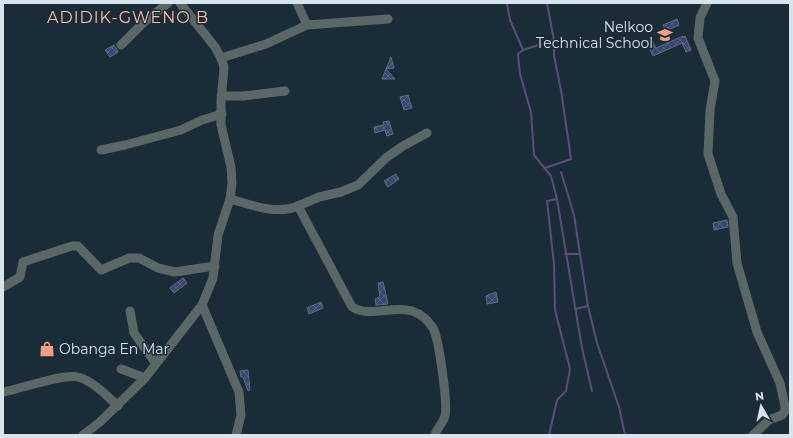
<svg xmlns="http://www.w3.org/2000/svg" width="793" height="438" viewBox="0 0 793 438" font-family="Montserrat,sans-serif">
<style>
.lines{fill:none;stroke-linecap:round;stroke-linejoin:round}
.stream{stroke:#5b4d7a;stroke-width:2}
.building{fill:url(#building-cross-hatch);stroke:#636c7f}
.minor{stroke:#5b6767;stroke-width:9}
.labels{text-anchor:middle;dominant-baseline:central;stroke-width:3;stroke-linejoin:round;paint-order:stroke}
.poi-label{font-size:14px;fill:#d8e4eb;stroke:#192c37;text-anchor:end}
.quarter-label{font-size:16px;letter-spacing:1px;fill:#febcab;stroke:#192c37}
</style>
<defs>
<pattern id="building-cross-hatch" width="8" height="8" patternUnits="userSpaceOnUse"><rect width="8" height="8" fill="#354770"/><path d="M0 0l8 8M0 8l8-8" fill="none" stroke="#526185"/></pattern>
</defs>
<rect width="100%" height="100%" fill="#192c37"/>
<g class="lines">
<g class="stream">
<polyline points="507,3 510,20 523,50 554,40"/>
<polyline points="523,50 518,54 520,74 531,112 534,155 551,176 557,199 582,348 592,391"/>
<polyline points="545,168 571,159 561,90 554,56 554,40 547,3"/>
<polyline points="561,172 574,215 588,306 597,343 619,407 625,435"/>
<polyline points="565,254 579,254"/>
<polyline points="575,309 588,306"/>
<polyline points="549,435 557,400 566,391 570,369 555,310 554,264 547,201 557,199"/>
</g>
</g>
<g class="building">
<polygon points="677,19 679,25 666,31 663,25"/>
<polygon points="683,36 684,38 685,36 691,50 686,52 682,43 653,56 647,42 652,40 656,48"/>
<polygon points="114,45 118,52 110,57 105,50"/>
<polygon points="391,57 394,68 386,69 395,79 382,79"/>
<polygon points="408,95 412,108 404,110 400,97"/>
<polygon points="389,121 393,134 387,136 385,130 375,133 374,127 384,125 383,122"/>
<polygon points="396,174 399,179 388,187 384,181"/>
<polygon points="727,220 728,227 714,230 713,223"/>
<polygon points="183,278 187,283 174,293 170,288"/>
<polygon points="383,282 388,304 376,305 375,299 380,297 378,283"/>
<polygon points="496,292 498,302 487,304 486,296"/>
<polygon points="321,302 323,308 309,314 307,308"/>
<polygon points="248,370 250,390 248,391 243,377 241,377 240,371"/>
</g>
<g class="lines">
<g class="minor">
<polyline points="297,3 307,25"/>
<polyline points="707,3 700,18 698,38 715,81 710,110 708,154 721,194 733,217 737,263 757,332 780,383 785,406 785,411 782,415 769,420 753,435"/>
<polyline points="121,45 143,23 168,3"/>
<polyline points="221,58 266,44 307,25 388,19"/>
<polyline points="221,96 243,96 285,91"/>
<polyline points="101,150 125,145 181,130 202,120 222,114"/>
<path d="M230,199C252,205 276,215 298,206L352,307C370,318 392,305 412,311C421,314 428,320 433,328C439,339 448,404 445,416C443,423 437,428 435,435"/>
<polyline points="298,206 319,197 341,192 358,185 387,157 403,146 427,133"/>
<polyline points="3,287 20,277 23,262 72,246 78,246 101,270 129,258 139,258 158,268 175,272 215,266"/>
<polyline points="202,305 239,392 241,415 236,435"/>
<polyline points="130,311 134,333 156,364"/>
<polyline points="121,369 145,378"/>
<path d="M3,392C20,389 64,373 78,377C93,381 107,396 118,406"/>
<polyline points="83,435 100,422 145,378 202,305 213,278 218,235 230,199 232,183 231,167 221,125 221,102 224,67 221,58 215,47 180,3"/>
</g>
</g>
<defs>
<g id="school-bare" transform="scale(1.2)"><path d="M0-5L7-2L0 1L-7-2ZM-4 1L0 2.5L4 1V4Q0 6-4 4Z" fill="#f49e88" stroke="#192c37" stroke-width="2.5" paint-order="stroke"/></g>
<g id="shop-bare" transform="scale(1.2)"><path d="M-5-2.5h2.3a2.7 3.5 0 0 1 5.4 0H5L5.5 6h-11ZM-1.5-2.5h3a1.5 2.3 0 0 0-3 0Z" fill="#f49e88" stroke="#192c37" stroke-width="2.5" paint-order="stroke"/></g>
</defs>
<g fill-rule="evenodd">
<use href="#school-bare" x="665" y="35"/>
<use href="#shop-bare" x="47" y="349"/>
</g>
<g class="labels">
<g class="poi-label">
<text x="653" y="27">Nelkoo<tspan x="653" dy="16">Technical School</tspan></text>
<text x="59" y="349" text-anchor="start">Obanga En Mar</text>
</g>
<g class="quarter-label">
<text x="128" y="17">ADIDIK-GWENO B</text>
</g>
</g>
<rect width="793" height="438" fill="none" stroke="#d8e4eb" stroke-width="8"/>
<g transform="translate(761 406) rotate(351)" stroke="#192c37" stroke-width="3" paint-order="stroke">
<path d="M0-3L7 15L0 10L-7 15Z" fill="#d8e4eb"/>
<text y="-6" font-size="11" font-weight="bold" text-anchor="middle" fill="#d8e4eb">N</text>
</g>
</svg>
